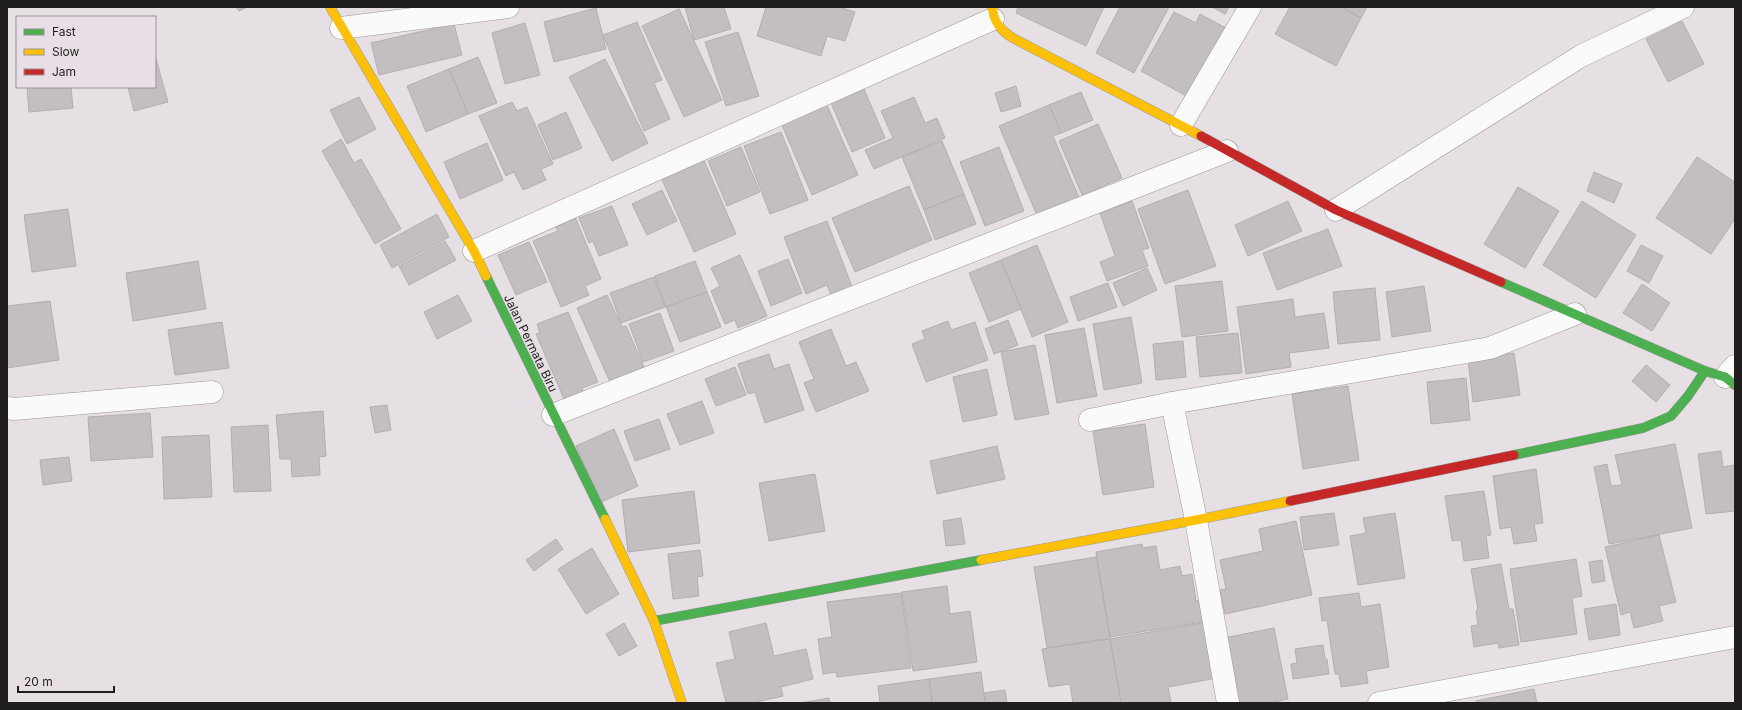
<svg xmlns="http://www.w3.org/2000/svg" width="1742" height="710" viewBox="0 0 1742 710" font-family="Inter,sans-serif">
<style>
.building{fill:#c2bec1;stroke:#b3aeb1}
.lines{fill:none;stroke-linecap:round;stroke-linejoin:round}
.street-casing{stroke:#9b9699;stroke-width:23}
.fast-casing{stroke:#9b9699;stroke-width:10}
.slow-casing{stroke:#9b9699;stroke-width:10}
.jam-casing{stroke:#9b9699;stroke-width:10}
.street{stroke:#fbfafb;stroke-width:22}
.fast{stroke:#4caf50;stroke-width:9}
.slow{stroke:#ffc107;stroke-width:9}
.jam{stroke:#c62828;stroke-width:9}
.labels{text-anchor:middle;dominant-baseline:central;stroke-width:3;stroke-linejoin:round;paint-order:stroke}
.street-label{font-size:12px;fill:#211e20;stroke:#e8dee5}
</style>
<rect width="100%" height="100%" fill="#e6e0e4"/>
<g class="building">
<polygon points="236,7 247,7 239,11"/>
<polygon points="685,7 724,7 731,29 694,40"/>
<polygon points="766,7 839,7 855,12 845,41 827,36 821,56 757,36"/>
<polygon points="1018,7 1104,7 1086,46 1016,13"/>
<polygon points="1120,7 1169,7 1134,73 1096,53"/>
<polygon points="1212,7 1229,7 1225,14"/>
<polygon points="1290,7 1341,7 1361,18 1336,66 1275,34"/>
<polygon points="1341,7 1367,7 1361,18"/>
<polygon points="596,8 606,49 554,62 544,22"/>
<polygon points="679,9 722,100 684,117 642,26"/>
<polygon points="1174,12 1196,23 1200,14 1226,28 1188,97 1141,71"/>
<polygon points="1682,21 1704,64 1668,82 1646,39"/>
<polygon points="637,22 662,80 654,83 670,119 644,131 603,35"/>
<polygon points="525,23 540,75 505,84 492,33"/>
<polygon points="454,24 462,55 379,75 371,43"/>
<polygon points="738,32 759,96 726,106 705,42"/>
<polygon points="155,55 168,102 134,111 128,87 155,87"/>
<polygon points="478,57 497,103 468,114 449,69"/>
<polygon points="605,59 648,143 612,161 569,77"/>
<polygon points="449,69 468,114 426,132 407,86"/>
<polygon points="1016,86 1021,106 1001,112 995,93"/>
<polygon points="27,87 71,87 73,108 29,112"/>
<polygon points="864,89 885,138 852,152 831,103"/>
<polygon points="1081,92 1093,120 1061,133 1049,105"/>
<polygon points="359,97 376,129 347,144 330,110"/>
<polygon points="914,97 925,123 937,118 945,138 874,169 865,150 893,138 881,111"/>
<polygon points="512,102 517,111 527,107 553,164 541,169 546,180 523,190 514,172 506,176 479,116"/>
<polygon points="826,103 858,175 812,195 781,123"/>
<polygon points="1049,105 1061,133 1053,136 1080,200 1038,218 999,126"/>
<polygon points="566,112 582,148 553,160 538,125"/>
<polygon points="1098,124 1122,178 1082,195 1059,141"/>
<polygon points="781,132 808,200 770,214 744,146"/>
<polygon points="341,139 354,163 361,159 401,229 375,244 322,151"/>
<polygon points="942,141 964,194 924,210 902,157"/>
<polygon points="487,143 503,180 460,199 444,162"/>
<polygon points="741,147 760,192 727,206 708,161"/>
<polygon points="999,147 1024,211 985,226 960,162"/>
<polygon points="702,156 736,234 694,252 660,175"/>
<polygon points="1697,157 1735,182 1735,219 1711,254 1656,218"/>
<polygon points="1594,172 1622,184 1614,203 1587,191"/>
<polygon points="909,186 932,240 855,272 832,218"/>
<polygon points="1518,187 1559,211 1525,268 1484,244"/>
<polygon points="662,190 677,221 647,235 632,204"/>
<polygon points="1188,190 1216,266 1165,284 1138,209"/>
<polygon points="964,194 976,224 935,240 924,210"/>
<polygon points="1132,201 1149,248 1142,250 1148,266 1107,281 1100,262 1115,256 1100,213"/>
<polygon points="1288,201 1302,231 1248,256 1235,225"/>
<polygon points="1582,201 1636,235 1596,298 1543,265"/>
<polygon points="612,206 628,245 599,256 593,241 589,243 579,218"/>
<polygon points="68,209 76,266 32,272 24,215"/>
<polygon points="573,212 601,279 585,286 589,295 561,307 533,241 558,231 553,221"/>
<polygon points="437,214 449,237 392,268 380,245"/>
<polygon points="827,221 854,292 833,300 827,285 806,294 784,237"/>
<polygon points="1328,229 1342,266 1277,290 1263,253"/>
<polygon points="445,241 456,260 409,285 399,266"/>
<polygon points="529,242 547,282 516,295 498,255"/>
<polygon points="1037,245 1068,322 1032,337 1001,260"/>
<polygon points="1641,245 1663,256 1649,283 1627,271"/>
<polygon points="740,255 767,316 738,328 735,320 725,324 711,291 720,286 711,268"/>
<polygon points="788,259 802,293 771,306 758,271"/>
<polygon points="1001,260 1021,309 989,322 969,273"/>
<polygon points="198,261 206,309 133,321 126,273"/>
<polygon points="695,261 707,292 666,307 655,276"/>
<polygon points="1147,268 1157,290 1123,306 1113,283"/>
<polygon points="654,277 665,307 621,323 610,293"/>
<polygon points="1222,281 1228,331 1182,337 1175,286"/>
<polygon points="1108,283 1117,307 1078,321 1070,297"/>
<polygon points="1642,284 1670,303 1652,331 1623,313"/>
<polygon points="1424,286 1431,331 1392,337 1386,292"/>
<polygon points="1375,288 1380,340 1338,344 1333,292"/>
<polygon points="707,292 721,327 680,342 666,307"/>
<polygon points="458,295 472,321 437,339 424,312"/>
<polygon points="607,295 622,327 626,326 644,367 610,382 577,308"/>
<polygon points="1293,299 1295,317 1324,313 1329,348 1289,353 1291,367 1246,374 1237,307"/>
<polygon points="50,301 59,360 7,368 7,306"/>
<polygon points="568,312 598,382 582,388 585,396 566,404 536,334 540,333 537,324"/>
<polygon points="660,313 674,351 643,362 629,324"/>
<polygon points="1131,317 1142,383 1104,390 1093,324"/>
<polygon points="1008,320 1018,345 994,354 985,329"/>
<polygon points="948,321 951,330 975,322 988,360 926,382 912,344 925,339 922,331"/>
<polygon points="222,322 229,368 175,375 168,330"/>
<polygon points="1084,328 1097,396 1057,403 1045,335"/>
<polygon points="831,329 846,366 856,362 869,391 816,412 804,383 814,379 799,342"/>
<polygon points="1238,333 1242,373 1200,377 1196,337"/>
<polygon points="1183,341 1186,377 1156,380 1153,344"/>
<polygon points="1035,345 1049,414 1015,420 1001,352"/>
<polygon points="1514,353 1520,395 1473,402 1468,360"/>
<polygon points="769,354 774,369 789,364 804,410 765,423 755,392 748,394 738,364"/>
<polygon points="1646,365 1670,385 1656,402 1632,381"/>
<polygon points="735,367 746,395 716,406 705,379"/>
<polygon points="987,369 997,415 963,422 953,377"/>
<polygon points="1466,378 1470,420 1431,424 1427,382"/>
<polygon points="1348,386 1359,460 1303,469 1292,394"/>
<polygon points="702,401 714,433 680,445 667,414"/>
<polygon points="387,405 391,430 375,433 370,407"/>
<polygon points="323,411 326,456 319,457 320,475 292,477 291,459 280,459 276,415"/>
<polygon points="150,413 153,457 91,461 88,417"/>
<polygon points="659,419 670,449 635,461 624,431"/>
<polygon points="1145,424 1154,487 1103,495 1093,431"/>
<polygon points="268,425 271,491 234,492 231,427"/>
<polygon points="614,429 638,486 601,502 576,446"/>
<polygon points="209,435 212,497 164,499 162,437"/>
<polygon points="1675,444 1692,528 1609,544 1594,467 1607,464 1611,486 1622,485 1615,455"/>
<polygon points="997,446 1005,479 937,494 930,461"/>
<polygon points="1721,451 1723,467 1735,465 1735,511 1706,514 1698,454"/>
<polygon points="69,457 72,481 43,485 40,460"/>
<polygon points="1536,469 1543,523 1534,524 1537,541 1514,544 1511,527 1500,529 1493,476"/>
<polygon points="815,474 825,531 769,541 759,483"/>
<polygon points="694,491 700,543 628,552 622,500"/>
<polygon points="1484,491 1491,535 1486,536 1489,558 1464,561 1461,540 1452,541 1445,496"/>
<polygon points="1334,513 1339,545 1304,550 1300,517"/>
<polygon points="1395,513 1405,578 1358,585 1350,536 1366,533 1363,518"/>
<polygon points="961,518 965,544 946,546 943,521"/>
<polygon points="1296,521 1312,595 1225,614 1220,590 1226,589 1220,560 1263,551 1259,529"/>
<polygon points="1659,535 1676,602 1659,606 1663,621 1634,628 1630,612 1621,615 1605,547"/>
<polygon points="556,539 563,549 534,571 526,560"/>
<polygon points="1142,544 1143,548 1156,546 1160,570 1180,566 1182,576 1192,574 1196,601 1205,600 1208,621 1110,637 1096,552"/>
<polygon points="592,548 619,594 586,614 558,569"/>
<polygon points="700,550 703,576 697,577 699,596 673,599 668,554"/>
<polygon points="1096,557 1110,638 1047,648 1034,567"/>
<polygon points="1576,559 1582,596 1572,598 1577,634 1521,642 1510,569"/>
<polygon points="1602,560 1605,581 1592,583 1589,562"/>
<polygon points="1501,564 1509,609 1513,609 1519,645 1499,648 1498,643 1474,647 1471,626 1478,625 1476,611 1478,610 1471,569"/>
<polygon points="947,586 950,614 970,611 977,662 913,671 902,592"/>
<polygon points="901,593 911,668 837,677 836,672 823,674 818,639 832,637 827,602"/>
<polygon points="1359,593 1361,607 1380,604 1389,667 1366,671 1368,683 1341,687 1339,674 1335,674 1327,620 1322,621 1319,598"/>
<polygon points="1616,604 1620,635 1589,640 1584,609"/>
<polygon points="1208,622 1217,678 1168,687 1171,703 1121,703 1110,639"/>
<polygon points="624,623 637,646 619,656 606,634"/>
<polygon points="766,623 774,656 806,649 813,679 781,687 783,696 752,703 726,703 716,663 735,659 729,632"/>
<polygon points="1274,628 1288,699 1269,703 1238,703 1224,638"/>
<polygon points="1110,639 1121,703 1073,703 1070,684 1049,687 1042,649"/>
<polygon points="1323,645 1325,659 1327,659 1329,674 1293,679 1291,664 1297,663 1295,649"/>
<polygon points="981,672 985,703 932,703 929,679"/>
<polygon points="929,679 932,703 880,703 878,686"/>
<polygon points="1534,689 1537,703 1476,703 1476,701"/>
<polygon points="1005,690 1007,703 985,703 984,693"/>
<polygon points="829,698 830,703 800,703"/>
</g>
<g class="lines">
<g class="street-casing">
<g id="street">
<polyline points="341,28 508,7"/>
<polyline points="1181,125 1250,7"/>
<polyline points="1336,210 1581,56 1683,7"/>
<polyline points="474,251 993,19"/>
<polyline points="1725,377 1735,366"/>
<polyline points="1172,403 1196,520 1228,703"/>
<polyline points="7,408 14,409 212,392"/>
<polyline points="553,415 1227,151"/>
<polyline points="1090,420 1172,403 1490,348 1575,314"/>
<polyline points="1379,703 1735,637"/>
</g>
</g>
<g class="fast-casing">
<g id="fast">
<polyline points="486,276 605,519"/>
<polyline points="1501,282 1705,371 1725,377 1735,385"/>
<polyline points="1514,455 1643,428 1671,416 1688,396 1705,371"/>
<polyline points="654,621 981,560"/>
</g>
</g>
<g class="slow-casing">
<g id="slow">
<polyline points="330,7 474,251 486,276"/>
<path d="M992,7C994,22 1000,30 1013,38L1201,136"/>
<polyline points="605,519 654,621 682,703"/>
<polyline points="981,560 1196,520 1290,501"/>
</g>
</g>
<g class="jam-casing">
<g id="jam">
<polyline points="1201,136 1336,210 1501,282"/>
<polyline points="1290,501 1514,455"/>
</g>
</g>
<use href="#street" class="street"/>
<use href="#fast" class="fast"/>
<use href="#slow" class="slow"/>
<use href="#jam" class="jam"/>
</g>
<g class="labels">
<g class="street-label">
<text transform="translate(531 343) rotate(64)">Jalan Permata Biru</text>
</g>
</g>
<rect width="1742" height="710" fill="none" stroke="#211e20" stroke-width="16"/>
<rect x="16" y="16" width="140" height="72" fill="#e8dee5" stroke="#989196"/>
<rect x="24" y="29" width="20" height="6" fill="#4caf50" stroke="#989196"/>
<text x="52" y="36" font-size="12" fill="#211e20">Fast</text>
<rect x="24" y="49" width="20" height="6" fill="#ffc107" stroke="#989196"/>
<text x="52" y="56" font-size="12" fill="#211e20">Slow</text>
<rect x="24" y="69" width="20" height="6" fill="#c62828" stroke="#989196"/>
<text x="52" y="76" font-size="12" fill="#211e20">Jam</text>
<path d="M18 686v6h96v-6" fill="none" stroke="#211e20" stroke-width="2"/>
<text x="24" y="686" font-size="12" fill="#211e20" stroke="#e8dee5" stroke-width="3" paint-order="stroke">20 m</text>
</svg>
